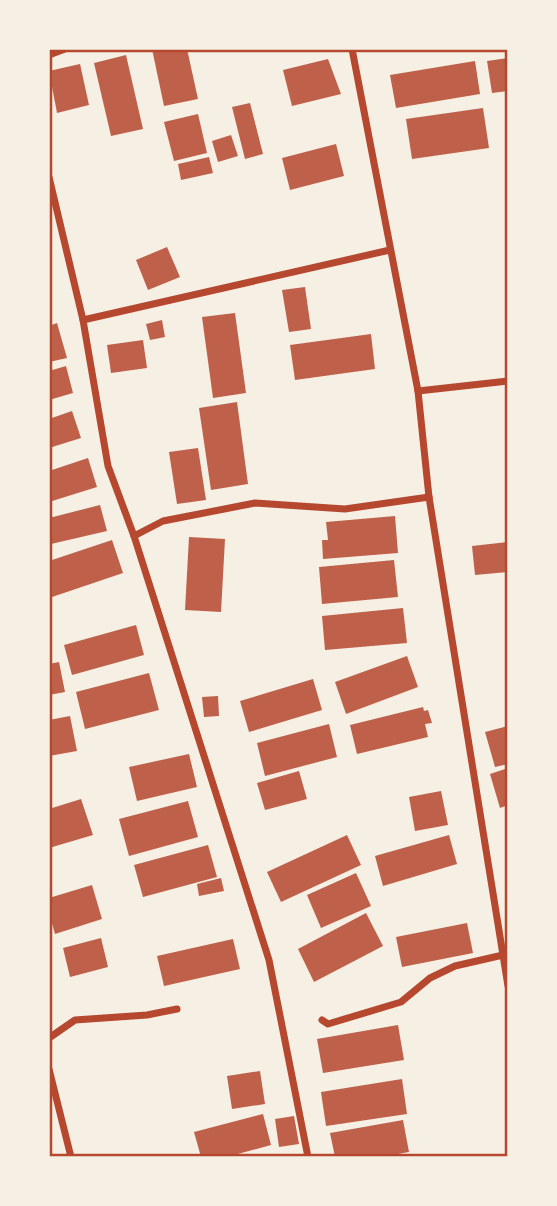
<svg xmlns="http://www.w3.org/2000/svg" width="557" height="1206" viewBox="0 0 557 1206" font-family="'Source Sans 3',sans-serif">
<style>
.building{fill:#bf614a}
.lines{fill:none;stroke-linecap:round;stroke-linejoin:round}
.minor{stroke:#b5482f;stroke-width:7}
.neatline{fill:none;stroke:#b5482f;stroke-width:2.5}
</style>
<rect width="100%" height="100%" fill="#f6efe4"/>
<g class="building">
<polygon points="152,49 187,49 198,99 164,106"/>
<polygon points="126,55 143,129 111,136 94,63"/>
<polygon points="508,58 508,91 492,93 487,61"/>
<polygon points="328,59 341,94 292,106 283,70"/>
<polygon points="475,61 480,94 396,108 390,75"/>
<polygon points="80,64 89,105 57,113 49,71"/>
<polygon points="250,103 263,154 245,159 232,107"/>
<polygon points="483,108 489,148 412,159 406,119"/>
<polygon points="198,114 207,153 174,161 164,122"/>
<polygon points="231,135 238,156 218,162 212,141"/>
<polygon points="336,144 344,176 290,190 282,158"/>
<polygon points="209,157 213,173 181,180 178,164"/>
<polygon points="167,247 180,277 148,290 136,260"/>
<polygon points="305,287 311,329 289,332 282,290"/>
<polygon points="235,313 246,393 213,398 202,317"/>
<polygon points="162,320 165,337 150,340 146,324"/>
<polygon points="57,323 67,358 49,362 49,326"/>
<polygon points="371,334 375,369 295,380 290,345"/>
<polygon points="143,340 147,368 111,373 107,345"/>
<polygon points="66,366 73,393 49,400 49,371"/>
<polygon points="237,402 248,484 211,490 199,408"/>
<polygon points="72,411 81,438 49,448 49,419"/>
<polygon points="198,448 206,500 177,504 169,452"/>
<polygon points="88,458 97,487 49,502 49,471"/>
<polygon points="100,505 107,531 51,544 49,518"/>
<polygon points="395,516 398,553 323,559 322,540 328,540 326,522"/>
<polygon points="189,537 225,539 221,612 185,610"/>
<polygon points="112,540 123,573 49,598 49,561"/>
<polygon points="508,542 508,572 475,575 472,546"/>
<polygon points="394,560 398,597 322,604 319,567"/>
<polygon points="403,608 407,643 325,650 322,616"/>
<polygon points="136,625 144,655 72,675 64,645"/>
<polygon points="407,656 418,687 346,714 335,682"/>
<polygon points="59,662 65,692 49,695 49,664"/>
<polygon points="149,673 159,710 85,729 76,692"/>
<polygon points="313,679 322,710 249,732 240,701"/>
<polygon points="218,696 219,716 204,717 202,697"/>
<polygon points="423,707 424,711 428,710 432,723 425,724 428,737 357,754 350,725"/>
<polygon points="70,716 77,751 49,756 49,720"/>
<polygon points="329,724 337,757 265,776 257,743"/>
<polygon points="508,726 508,764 495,767 485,732"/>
<polygon points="189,754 197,787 137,801 129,767"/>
<polygon points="508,768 508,805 500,808 490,774"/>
<polygon points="299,771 307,799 265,810 257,783"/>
<polygon points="441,791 448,825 415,831 409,797"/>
<polygon points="81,799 93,835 49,848 49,809"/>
<polygon points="188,801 198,837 129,856 119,819"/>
<polygon points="347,835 361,865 281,902 267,872"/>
<polygon points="449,835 457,864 383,886 375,856"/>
<polygon points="208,845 217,877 143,897 134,865"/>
<polygon points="356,873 371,906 321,928 307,895"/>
<polygon points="221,878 224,891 199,896 197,884"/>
<polygon points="92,885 102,919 55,934 49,913 49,898"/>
<polygon points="366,913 383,946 314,982 298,949"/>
<polygon points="467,923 473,953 402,967 396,937"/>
<polygon points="101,938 108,967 70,977 63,948"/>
<polygon points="233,939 240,969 164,986 157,956"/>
<polygon points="398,1025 404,1060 323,1073 317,1039"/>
<polygon points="260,1071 265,1104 232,1109 227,1076"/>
<polygon points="402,1079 407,1114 326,1126 321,1092"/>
<polygon points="263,1114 271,1145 227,1157 201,1157 194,1132"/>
<polygon points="294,1116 299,1144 279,1147 275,1119"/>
<polygon points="403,1120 409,1152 381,1157 335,1157 330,1133"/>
</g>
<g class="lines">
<g class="minor">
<polyline points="352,49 418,391 429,497 508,986"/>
<polyline points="49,55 65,49"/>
<polyline points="49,177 83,320"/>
<polyline points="418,391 508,381"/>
<polyline points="134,536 163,521 255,503 345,509 429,497"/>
<polyline points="322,1020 328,1024 401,1002 430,978 455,966 503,955"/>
<polyline points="49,1038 75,1020 147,1015 177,1009"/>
<polyline points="49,1069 71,1157"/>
<polyline points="308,1157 269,960 134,536 108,466 83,320 390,250"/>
</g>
</g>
<rect width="557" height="1206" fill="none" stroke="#f6efe4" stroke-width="102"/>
<rect x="51" y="51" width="455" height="1104" class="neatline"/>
</svg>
